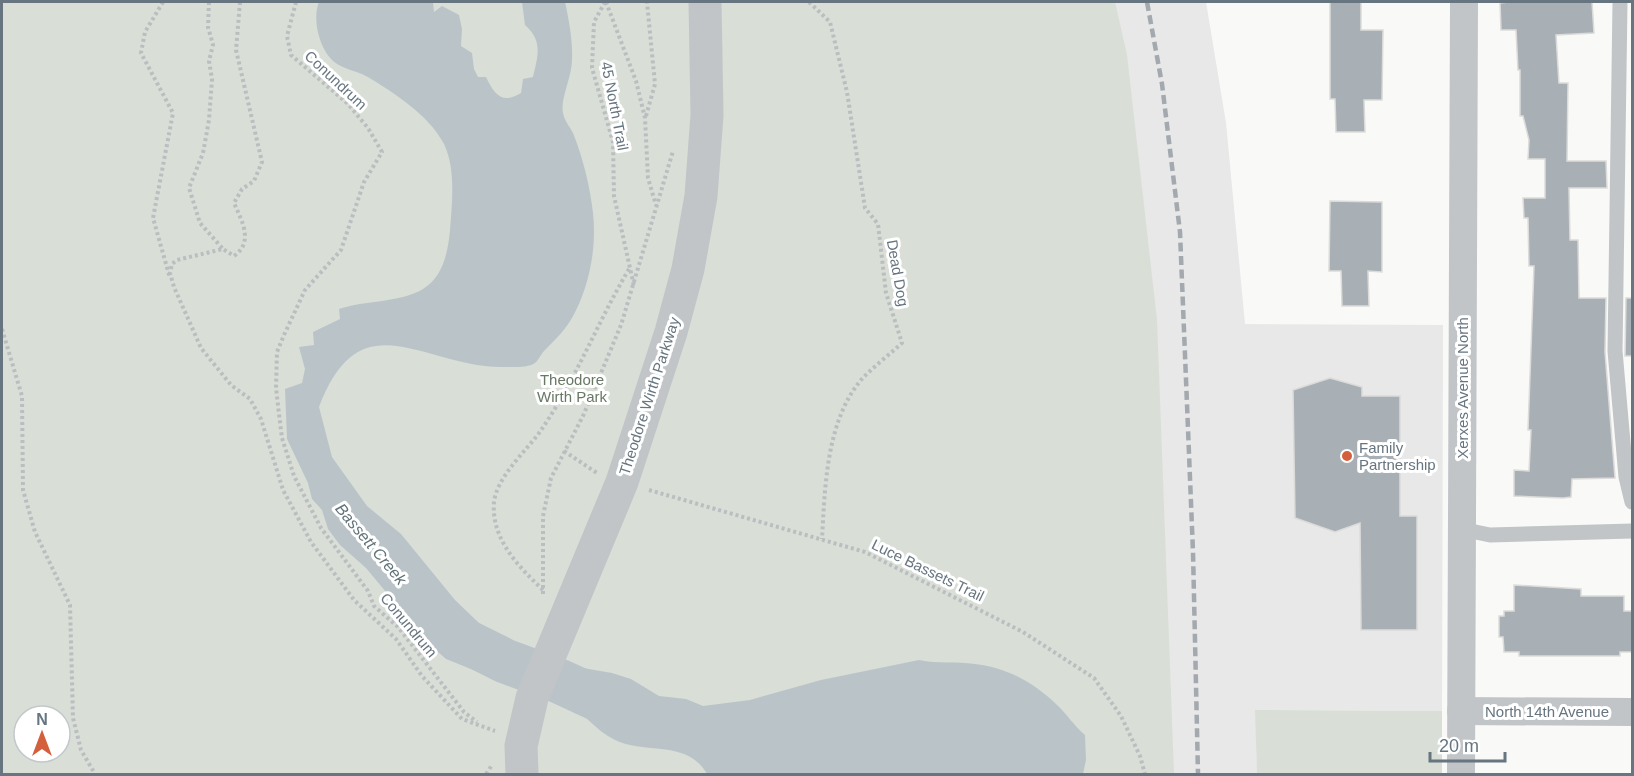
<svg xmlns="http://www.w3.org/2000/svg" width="1634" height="776" viewBox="0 0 1634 776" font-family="Helvetica,sans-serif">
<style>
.built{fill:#e7e8e7}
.green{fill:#d9ded7;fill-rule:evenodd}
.water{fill:#bac4c8}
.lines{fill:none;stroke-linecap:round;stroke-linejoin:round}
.river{stroke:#bac4c8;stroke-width:45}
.building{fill:#a9b0b5;stroke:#dbdbd9;stroke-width:1.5}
.path{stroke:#bbbec0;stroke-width:4;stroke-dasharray:3 3;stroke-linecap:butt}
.service{stroke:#c1c5c8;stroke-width:15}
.minor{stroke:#c1c5c8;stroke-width:28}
.tertiary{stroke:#c1c5c8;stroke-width:33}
.rail{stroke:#a3a9ae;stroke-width:4.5;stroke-dasharray:9 4.5;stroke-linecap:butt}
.poi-dot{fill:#d45f3c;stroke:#fff;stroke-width:2}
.labels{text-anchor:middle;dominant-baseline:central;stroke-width:6;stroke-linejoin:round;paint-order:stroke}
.street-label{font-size:15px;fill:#66757f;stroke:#fff}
.park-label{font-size:15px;fill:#687865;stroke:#fff}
.poi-label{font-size:15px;fill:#66757f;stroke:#fff;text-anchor:start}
.water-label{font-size:16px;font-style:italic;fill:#617379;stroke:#fff}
</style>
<rect width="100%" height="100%" fill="#f9f9f7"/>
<polygon class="built" points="1086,2 1206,2 1226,123 1245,324 1443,325 1442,711 1256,710 1257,774 1143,774"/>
<g class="green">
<path d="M2,2H1115L1127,55L1157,320L1174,774H2ZM24,716H60V752H24Z"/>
<polygon points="1255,710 1442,711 1442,774 1257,774"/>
</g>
<g class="water">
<path d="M319,2H433L434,12L442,6L459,15L462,29L461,46L472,53L474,69L478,77H486C494,94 502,105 521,93L523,79L533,77C538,55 543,41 525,25L522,2H565C569,20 573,42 572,60C572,77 560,99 563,113C564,120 570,127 573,133C583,158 590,186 593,213C597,248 589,288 572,318C564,331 556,339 546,349C541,353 539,360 535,363C528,368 512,367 503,367C423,368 361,297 319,407L332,457L367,506L401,534L455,600L479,623L507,641L522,644L506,683L446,659L431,646L366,568L340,545L328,529L322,510L312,499L308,483L287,439L285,389L302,383L305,369L299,347L314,345L313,332L340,319L339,309C365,300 400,303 423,289C443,277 448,252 450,230C452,203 456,169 444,144C429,115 393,92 366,76C355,70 344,70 333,61C319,48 312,19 319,2Z"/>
<path d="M919,660C938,664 956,661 975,664C1006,667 1034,683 1056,704C1067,714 1074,726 1085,735L1086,760L1083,774H707C687,739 646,755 615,740C594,730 582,710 563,699L577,667L612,673L631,679L659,696L686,699L703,706L750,700L821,680Z"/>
</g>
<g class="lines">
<polyline class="river" points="459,638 505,661 559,681 626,712"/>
</g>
<g class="building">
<polygon points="1330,2 1361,2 1361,30 1383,30 1382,100 1364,100 1365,132 1336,132 1335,99 1330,99"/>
<polygon points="1509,2 1592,2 1594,33 1556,35 1559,83 1568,83 1567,161 1606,161 1607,188 1569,188 1570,240 1578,240 1579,298 1606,298 1605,352 1615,478 1572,479 1571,497 1563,498 1514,496 1514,470 1529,471 1531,430 1528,430 1534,266 1529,266 1528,218 1524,218 1523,198 1545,198 1545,159 1528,159 1529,140 1523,116 1520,116 1520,70 1518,70 1516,30 1501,30 1500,3"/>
<polygon points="1330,201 1382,202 1382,272 1368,271 1369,306 1342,306 1341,271 1329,271"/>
<polygon points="1626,298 1632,298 1632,356 1625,356"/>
<polygon points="1330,378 1362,387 1362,396 1400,396 1400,516 1417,516 1417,630 1361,630 1360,523 1335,532 1295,518 1293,390"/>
<polygon points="1514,585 1581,589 1581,596 1624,596 1624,611 1632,611 1632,652 1620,652 1620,656 1519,656 1519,652 1504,652 1503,637 1499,637 1499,616 1504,616 1504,611 1514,611"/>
</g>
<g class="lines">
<g class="path">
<polyline points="163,2 145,32 141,53 173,113 153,218 170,278"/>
<polyline points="209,2 208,27 213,45 209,61 212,79 209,120 203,153 189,188 200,223 223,249"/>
<path d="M240,2L236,50L262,162L254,181L242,189L234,203C242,221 254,242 234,256L223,249L177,260L172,264L170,273L174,287L201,348L231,385L250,399L261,419L283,490L311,542L354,600L396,639L422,676L462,719L495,731"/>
<polyline points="296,2 287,36 291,55 348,104 368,128 382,152 364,182 341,250 305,290 284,335 277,352 276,388 279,414 282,438 294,476 321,528 368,591 374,606 398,627 464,712 477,722"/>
<polyline points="605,2 594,22 592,68 613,142 614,196 634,286"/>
<polyline points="606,2 636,81 645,118 648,178 656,205"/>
<path d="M809,2L830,22L847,92L865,208L878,224L886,293L902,343C889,355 873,367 861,380C826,422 825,487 822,539"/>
<polyline points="646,116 655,84 647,2"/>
<polyline points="2,329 22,396 23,490 35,532 70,605 73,718 81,750 95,774"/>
<polyline points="564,451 597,473"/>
<polyline points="649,490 865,552 1023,632 1094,678 1121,716 1140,756 1145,774"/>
<path d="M543,590C518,566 491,539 494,502C497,477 525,452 539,433C575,382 597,323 629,269"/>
<polyline points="543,594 543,516 551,478 583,416 621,325 673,151"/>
<polyline points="486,774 492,765"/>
</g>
<g class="service">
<polyline points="1620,2 1615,351 1626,477 1632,502"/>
<polyline points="1461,529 1490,535 1632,531"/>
</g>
<g class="minor">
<polyline points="1461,711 1632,712"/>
<polyline points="1461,774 1464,2"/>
</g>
<polyline class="tertiary" points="522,774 521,746 532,698 622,482 671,332 688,269 701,196 707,115 705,2"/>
<polyline class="rail" points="1147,2 1162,84 1180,232 1193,552 1198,774"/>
</g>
<circle class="poi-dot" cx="1347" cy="456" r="6"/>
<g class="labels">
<g class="street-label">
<text transform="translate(336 80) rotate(43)">Conundrum</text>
<text transform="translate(615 106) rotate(79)">45 North Trail</text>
<text transform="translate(898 273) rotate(80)">Dead Dog</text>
<text transform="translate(1462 388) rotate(-90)">Xerxes Avenue North</text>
<text transform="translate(649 396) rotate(-72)">Theodore Wirth Parkway</text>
<text transform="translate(928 570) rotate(26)">Luce Bassets Trail</text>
<text transform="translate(409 625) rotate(50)">Conundrum</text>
<text x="1547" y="711">North 14th Avenue</text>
</g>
<g class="park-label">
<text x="572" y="379">Theodore<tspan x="572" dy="17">Wirth Park</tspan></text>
</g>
<g class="poi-label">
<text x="1359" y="447">Family<tspan x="1359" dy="17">Partnership</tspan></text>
</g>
<g class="water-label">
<text transform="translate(371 544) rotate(50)">Bassett Creek</text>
</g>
</g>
<rect width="1634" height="776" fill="none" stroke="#66757f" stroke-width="6"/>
<g transform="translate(42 734)"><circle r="28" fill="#ffffff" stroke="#c2c8cc" stroke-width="1.5"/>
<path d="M0-4.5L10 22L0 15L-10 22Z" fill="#d45f3c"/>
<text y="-9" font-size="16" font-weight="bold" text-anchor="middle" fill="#66757f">N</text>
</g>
<path d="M1430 752v9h75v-9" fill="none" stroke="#66757f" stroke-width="3"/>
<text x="1439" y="752" font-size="18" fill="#66757f" stroke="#ffffff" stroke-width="4.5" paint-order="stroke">20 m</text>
</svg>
